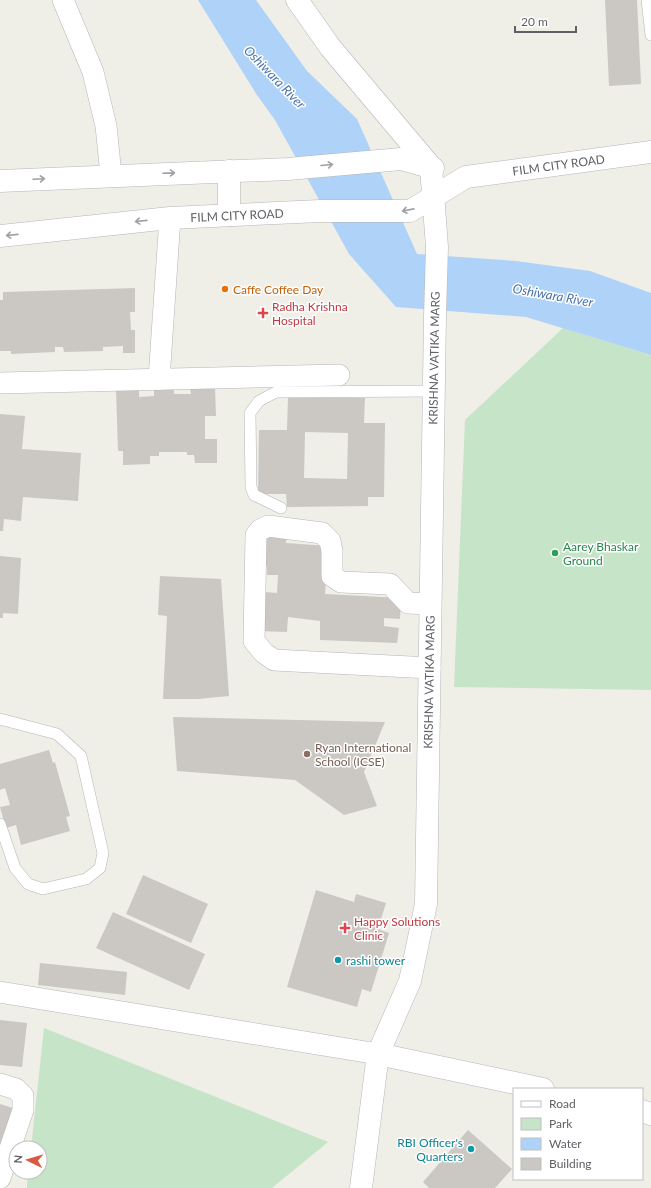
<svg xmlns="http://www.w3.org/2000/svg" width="651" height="1188" viewBox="0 0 651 1188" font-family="Lato,sans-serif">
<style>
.green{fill:#c6e4c8}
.water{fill:#afd3f8}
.building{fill:#cbc8c4;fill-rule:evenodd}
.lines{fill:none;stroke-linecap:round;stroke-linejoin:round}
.service-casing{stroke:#b4b6ba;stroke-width:12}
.minor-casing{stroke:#b4b6ba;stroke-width:22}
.tertiary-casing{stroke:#b4b6ba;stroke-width:23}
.service{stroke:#fff;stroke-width:11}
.minor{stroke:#fff;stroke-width:21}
.tertiary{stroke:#fff;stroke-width:22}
.oneway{stroke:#9fa0a3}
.food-dot{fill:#e8710a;stroke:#fff;stroke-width:1.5}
.health-dot{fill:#e0444e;stroke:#fff;stroke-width:1.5}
.leisure-dot{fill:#2e9e5b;stroke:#fff;stroke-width:1.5}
.education-dot{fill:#8d6e63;stroke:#fff;stroke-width:1.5}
.culture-dot{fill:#0f9aa8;stroke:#fff;stroke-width:1.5}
.labels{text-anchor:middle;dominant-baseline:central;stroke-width:3;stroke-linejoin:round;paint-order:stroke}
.street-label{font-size:12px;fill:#5f6166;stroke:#fff}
.food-label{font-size:12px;fill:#c56008;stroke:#fff;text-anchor:start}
.health-label{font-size:12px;fill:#be3a42;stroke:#fff;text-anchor:start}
.leisure-label{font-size:12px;fill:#27864d;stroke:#fff;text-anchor:start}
.education-label{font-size:12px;fill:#785e54;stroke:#fff;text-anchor:start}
.culture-label{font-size:12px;fill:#0d838f;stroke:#fff;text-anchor:start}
.water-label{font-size:13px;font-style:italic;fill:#4c73a9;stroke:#fff}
</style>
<rect width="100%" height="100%" fill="#efeee7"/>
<g class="green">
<polygon points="563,328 651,355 651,690 454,687 465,420"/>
<polygon points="44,1028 328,1142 272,1188 27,1188 28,1172 40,1172 40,1148 31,1148"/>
</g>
<polygon class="water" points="198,0 256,0 307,71 357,119 417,254 516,261 590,271 651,293 651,355 526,317 396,307 349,254 275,120 257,95"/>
<g class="building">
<polygon points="605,0 637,0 641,84 609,86"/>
<polygon points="135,288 135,312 130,312 131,330 135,330 135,353 123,353 123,346 103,347 103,351 64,352 63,347 55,347 55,352 11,354 11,351 0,351 0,300 3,300 3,292"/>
<polygon points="215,386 216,416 205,416 205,439 217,439 217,463 195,463 194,455 187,455 187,452 159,452 159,456 150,456 150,464 123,465 123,451 118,451 116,389 139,388 139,397 154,396 154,388 174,388 174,394 191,394 190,387"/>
<path d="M288,397L365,398L364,423H385L384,497H368V506L287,507L286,494H258L259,430H287ZM305,432L348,433L347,479L304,478Z"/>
<polygon points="0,414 25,416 22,449 81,453 78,501 23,497 21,521 4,519 3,531 0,531"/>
<polygon points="261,533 287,535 286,543 328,546 325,594 401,598 400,619 384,618 384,626 399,628 397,643 320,640 320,621 288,617 287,632 257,631 265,599 266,592 277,593 278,575 267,575 267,566 259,566"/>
<polygon points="0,556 21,558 18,614 3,613 3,618 0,618"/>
<polygon points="160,576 221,579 229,696 198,699 163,699 167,616 158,615"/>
<polygon points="173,717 385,722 364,772 377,806 344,815 295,780 177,771"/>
<polygon points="49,750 53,763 55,762 70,816 66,817 70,831 21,845 16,825 6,828 0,807 10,805 5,788 0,790 0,764"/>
<polygon points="143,875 208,904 191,943 126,914"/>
<polygon points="316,890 354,902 356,894 386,903 378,929 389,933 371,992 362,989 357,1007 287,987"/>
<polygon points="113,912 205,954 189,990 96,948"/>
<polygon points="40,963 127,972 125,995 38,985"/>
<polygon points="0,1020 27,1023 22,1067 0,1065"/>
<polygon points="0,1104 13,1108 0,1169"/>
<polygon points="468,1130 512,1169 495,1188 429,1188 423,1182"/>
</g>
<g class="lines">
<g class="service-casing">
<g id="service">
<polyline points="647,0 651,35"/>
<polyline points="281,508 254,495 251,487 250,413 259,401 276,392 434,391"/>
<polyline points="0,719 57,734 81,756 103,853 100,868 86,879 43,889 28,884 15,868 0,824"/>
</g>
</g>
<g class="minor-casing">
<g id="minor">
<polyline points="63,0 93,72 106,126 111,175"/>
<polyline points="159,379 170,218"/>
<polyline points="0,383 339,375"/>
<polyline points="430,668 274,660 264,653 254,641 256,535 260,530 268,526 322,533 330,541 332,551 332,576 341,582 390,584 408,603 430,604"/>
<polyline points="0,992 378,1054"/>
<polyline points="0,1084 16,1089 23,1096 23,1110 0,1178"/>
</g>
</g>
<g class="tertiary-casing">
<g id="tertiary">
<polyline points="297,0 330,47 431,167 437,247 435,316 426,904 410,981 378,1054 361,1188"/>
<polyline points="0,181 288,169 401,159 433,168"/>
<polyline points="229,215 229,171"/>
<path id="s1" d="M0,236L170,218L320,211H410L466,177L651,152"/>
<polyline points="378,1054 543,1089"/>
<polyline points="642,1111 651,1114"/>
</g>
</g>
<use href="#service" class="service"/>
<use href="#minor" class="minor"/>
<use href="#tertiary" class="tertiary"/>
</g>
<defs><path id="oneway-shaft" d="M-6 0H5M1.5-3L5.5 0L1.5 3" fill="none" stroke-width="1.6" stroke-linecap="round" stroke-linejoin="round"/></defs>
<g class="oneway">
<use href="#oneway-shaft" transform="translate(327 165) rotate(-5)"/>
<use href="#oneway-shaft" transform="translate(169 173) rotate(-2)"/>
<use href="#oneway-shaft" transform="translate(39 179) rotate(-3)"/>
<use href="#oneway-shaft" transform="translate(408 210) rotate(169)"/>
<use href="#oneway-shaft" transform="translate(141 221) rotate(174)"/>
<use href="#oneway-shaft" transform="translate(12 235) rotate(174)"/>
</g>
<circle class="food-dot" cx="225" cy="289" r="4"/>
<g class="health-dot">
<path d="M261 307h4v4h4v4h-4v4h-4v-4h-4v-4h4z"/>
<path d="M343 922h4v4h4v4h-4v4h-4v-4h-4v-4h4z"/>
</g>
<circle class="leisure-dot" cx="555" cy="553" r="4"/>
<circle class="education-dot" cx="307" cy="754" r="4"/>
<g class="culture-dot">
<circle cx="338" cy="960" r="4"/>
<circle cx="471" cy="1149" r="4"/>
</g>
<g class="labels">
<g class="street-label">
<text stroke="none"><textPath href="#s1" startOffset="570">FILM CITY ROAD</textPath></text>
<text stroke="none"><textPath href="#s1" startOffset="238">FILM CITY ROAD</textPath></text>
<text transform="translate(434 358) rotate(-89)">KRISHNA VATIKA MARG</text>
<text transform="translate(429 682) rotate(-89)">KRISHNA VATIKA MARG</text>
</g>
<g class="food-label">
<text x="233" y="289">Caffe Coffee Day</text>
</g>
<g class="health-label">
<text x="272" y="306">Radha Krishna<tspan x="272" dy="14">Hospital</tspan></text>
<text x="354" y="921">Happy Solutions<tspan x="354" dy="14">Clinic</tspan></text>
</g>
<g class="leisure-label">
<text x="563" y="546">Aarey Bhaskar<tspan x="563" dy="14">Ground</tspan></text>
</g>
<g class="education-label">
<text x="315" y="747">Ryan International<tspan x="315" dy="14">School (ICSE)</tspan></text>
</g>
<g class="culture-label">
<text x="346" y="960">rashi tower</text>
<text x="463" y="1142" text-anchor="end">RBI Officer's<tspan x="463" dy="14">Quarters</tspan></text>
</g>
<g class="water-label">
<text transform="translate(275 77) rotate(46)">Oshiwara River</text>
<text transform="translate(553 295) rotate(10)">Oshiwara River</text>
</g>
</g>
<rect x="513" y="1088" width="130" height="92" fill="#ffffff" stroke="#bfc0c2"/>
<rect x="521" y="1101" width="20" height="6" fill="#ffffff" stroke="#bfc0c2"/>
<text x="549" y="1108" font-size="12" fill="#5f6166">Road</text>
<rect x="521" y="1118" width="20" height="12" fill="#c6e4c8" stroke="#bfc0c2"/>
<text x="549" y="1128" font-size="12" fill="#5f6166">Park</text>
<rect x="521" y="1138" width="20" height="12" fill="#afd3f8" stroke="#bfc0c2"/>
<text x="549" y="1148" font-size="12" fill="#5f6166">Water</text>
<rect x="521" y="1158" width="20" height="12" fill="#cbc8c4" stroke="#bfc0c2"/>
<text x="549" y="1168" font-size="12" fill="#5f6166">Building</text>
<g transform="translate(28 1160) rotate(275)"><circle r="19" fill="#ffffff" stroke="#bfc0c2"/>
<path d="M0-3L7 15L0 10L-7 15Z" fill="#da5942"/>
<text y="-6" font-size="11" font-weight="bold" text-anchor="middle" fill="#5f6166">N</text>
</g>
<path d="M515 26v6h61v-6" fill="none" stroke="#5f6166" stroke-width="2"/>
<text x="521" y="26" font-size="12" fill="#5f6166" stroke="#ffffff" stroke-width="3" paint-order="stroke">20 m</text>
</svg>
